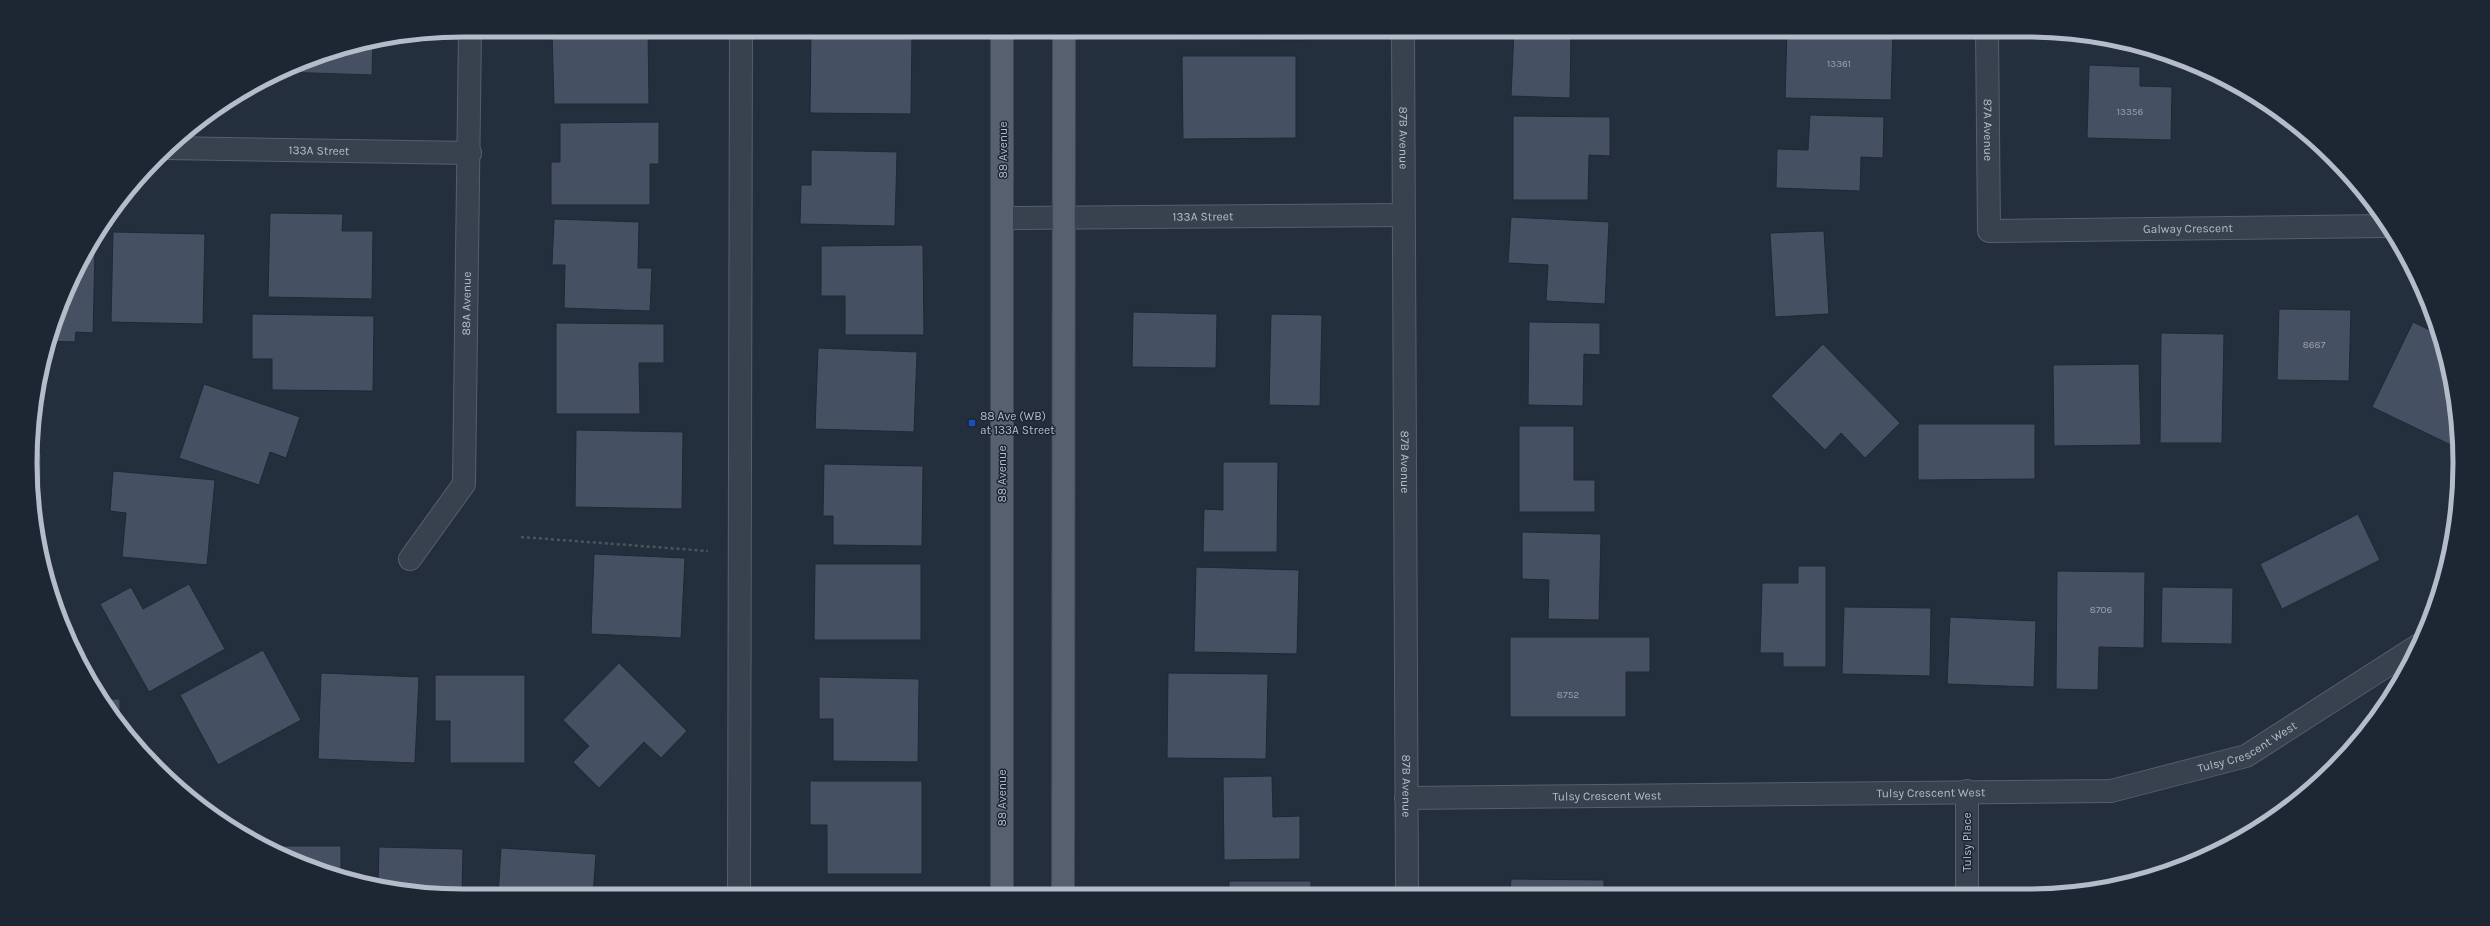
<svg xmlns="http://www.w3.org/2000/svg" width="2490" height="926" viewBox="0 0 2490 926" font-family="Karla,sans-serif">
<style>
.building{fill:#455162;stroke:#1f2835}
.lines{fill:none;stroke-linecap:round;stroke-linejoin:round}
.minor-casing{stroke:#565f6c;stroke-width:24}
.major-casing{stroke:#414a57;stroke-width:24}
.path{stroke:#44595c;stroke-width:2.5;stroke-dasharray:3 3;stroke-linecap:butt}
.minor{stroke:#38414e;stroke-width:22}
.major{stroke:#56606e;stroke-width:22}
.transit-dot{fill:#1a4fb4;stroke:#1d2633;stroke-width:1.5}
.labels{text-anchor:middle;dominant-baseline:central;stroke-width:3;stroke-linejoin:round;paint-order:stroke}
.number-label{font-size:10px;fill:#98a1af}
.street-label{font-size:12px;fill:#b4bcc9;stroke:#1d2633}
.poi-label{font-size:12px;fill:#b4bcc9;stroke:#1d2633;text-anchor:start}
.rim{fill:none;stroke:#b4bcc9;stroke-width:5}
</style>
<rect width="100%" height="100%" fill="#242f3e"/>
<g class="building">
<polygon points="552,30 648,30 649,104 554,104"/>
<polygon points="1175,30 1305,30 1305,40 1175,39"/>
<polygon points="1514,30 1571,30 1570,98 1511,96"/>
<polygon points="1787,30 1893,30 1891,100 1785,98"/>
<polygon points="811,32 912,32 911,114 810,113"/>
<polygon points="373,40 372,75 283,72 324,53"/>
<polygon points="1182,56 1296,56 1296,138 1183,139"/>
<polygon points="2089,65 2140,67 2140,86 2172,87 2171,140 2087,138"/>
<polygon points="1810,115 1884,117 1883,158 1861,157 1860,191 1776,188 1777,149 1808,150"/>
<polygon points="1513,116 1610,117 1610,156 1589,155 1588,200 1513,200"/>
<polygon points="659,122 659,164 650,164 650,205 551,205 551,162 560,162 560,123"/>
<polygon points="811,150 897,152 895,226 800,224 801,185 811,185"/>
<polygon points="270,213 343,214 342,231 373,231 372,299 268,297"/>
<polygon points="1511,217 1609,222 1605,304 1546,301 1548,265 1508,263"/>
<polygon points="554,219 639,222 638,268 652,268 650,311 564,308 565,265 552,265"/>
<polygon points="1824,231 1829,314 1775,317 1770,233"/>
<polygon points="113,232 205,234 203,324 111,322"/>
<polygon points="923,245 924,335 845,335 845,296 821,296 821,246"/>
<polygon points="86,250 95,251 93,333 76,332 75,342 49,341 53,324"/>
<polygon points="2279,309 2351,310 2349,381 2277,380"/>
<polygon points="1133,312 1217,314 1216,368 1132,367"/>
<polygon points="252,314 374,316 373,391 272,390 272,359 252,359"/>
<polygon points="1271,314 1322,315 1320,406 1269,405"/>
<polygon points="1529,322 1600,323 1600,355 1584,354 1583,406 1528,405"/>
<polygon points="2413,322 2440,335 2456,407 2457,437 2453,446 2372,407"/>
<polygon points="556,323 664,324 664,363 639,363 640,414 556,414"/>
<polygon points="2161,333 2224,334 2222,443 2160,443"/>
<polygon points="1823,344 1900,423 1865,458 1841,433 1825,450 1771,396"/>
<polygon points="818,348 917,352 914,432 815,429"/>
<polygon points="2139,364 2141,445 2054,446 2053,365"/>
<polygon points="204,384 300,417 286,458 270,452 259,485 179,458"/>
<polygon points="1918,424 2035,424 2035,479 1918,480"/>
<polygon points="1519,426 1574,426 1574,480 1595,480 1595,512 1519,512"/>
<polygon points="576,430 683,432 682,509 575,507"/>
<polygon points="31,453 41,453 41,485 32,485"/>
<polygon points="1223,462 1278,462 1277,552 1203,552 1204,509 1223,510"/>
<polygon points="824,464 923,466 922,546 833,545 833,516 823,516"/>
<polygon points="113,471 215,480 207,565 122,557 126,513 110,511"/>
<polygon points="2358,514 2380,560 2282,609 2260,564"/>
<polygon points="1522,532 1601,534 1599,620 1548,619 1549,580 1522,579"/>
<polygon points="594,554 685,558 681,638 591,634"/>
<polygon points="815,564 921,564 921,640 814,640"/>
<polygon points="1798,566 1826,566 1826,667 1783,667 1783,653 1760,653 1762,583 1798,583"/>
<polygon points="1196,567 1299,570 1297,654 1194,652"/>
<polygon points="2057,571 2145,572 2144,648 2099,647 2098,690 2056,689"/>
<polygon points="189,584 225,649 149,692 100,604 131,587 143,609"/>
<polygon points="2162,587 2233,588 2232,644 2161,643"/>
<polygon points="1844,607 1931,608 1930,676 1842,674"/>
<polygon points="1950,617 2036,621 2034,687 1947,684"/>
<polygon points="1510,637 1650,637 1650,672 1626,672 1626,717 1510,717"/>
<polygon points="263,650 301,720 218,765 180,695"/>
<polygon points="619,663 687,731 661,758 644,742 599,788 573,762 589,746 563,720"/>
<polygon points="321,673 419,677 415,763 318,759"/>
<polygon points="1168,673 1268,674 1266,759 1167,758"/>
<polygon points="435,675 525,675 525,763 450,763 450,721 435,721"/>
<polygon points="819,677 919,679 918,762 833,761 833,719 819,719"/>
<polygon points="100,699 120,699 120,720 117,720"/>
<polygon points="1272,776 1273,817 1300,816 1300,859 1224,860 1223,777"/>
<polygon points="810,781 922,781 922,874 827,874 827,825 810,825"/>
<polygon points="263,846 341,846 341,878 272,851"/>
<polygon points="379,847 463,849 462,896 378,885"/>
<polygon points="501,848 596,854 593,896 498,896"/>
<polygon points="1511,879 1604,880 1604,893 1510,894"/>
<rect x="1229" y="881" width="82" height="13"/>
<rect x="816" y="893" width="106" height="2"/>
</g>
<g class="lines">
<g class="minor-casing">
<g id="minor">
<path id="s1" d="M1403,30L1407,894"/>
<path id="s2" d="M1987,30L1989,231L2387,226"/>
<path id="s3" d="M167,148L470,153"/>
<path id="s4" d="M1003,218L1403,215"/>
<path id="s5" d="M410,559L464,484L470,30"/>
<polyline points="1967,791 1967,893"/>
<path id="s6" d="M1406,798L2111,791L2246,756L2419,645"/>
<polyline points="739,895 741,30"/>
</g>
</g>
<g class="major-casing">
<g id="major">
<polyline points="1002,895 1002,30"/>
<polyline points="1063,895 1064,30"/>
</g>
</g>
<polyline class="path" points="521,537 708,551"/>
<use href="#minor" class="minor"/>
<use href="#major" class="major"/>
</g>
<rect class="transit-dot" x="968" y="419" width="8" height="8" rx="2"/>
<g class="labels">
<g class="number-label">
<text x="1839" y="64">13361</text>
<text x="2130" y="112">13356</text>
<text x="2314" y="345">8687</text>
<text x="2101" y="610">8706</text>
<text x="1568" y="695">8752</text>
</g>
<g class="street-label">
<text stroke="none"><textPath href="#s2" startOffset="100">87A Avenue</textPath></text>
<text stroke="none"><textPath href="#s1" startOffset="108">87B Avenue</textPath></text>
<text transform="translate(1003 150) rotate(-90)">88 Avenue</text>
<text stroke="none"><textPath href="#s3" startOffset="152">133A Street</textPath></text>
<text stroke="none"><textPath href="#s4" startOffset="200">133A Street</textPath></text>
<text stroke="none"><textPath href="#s2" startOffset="400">Galway Crescent</textPath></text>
<text stroke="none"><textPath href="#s5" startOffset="273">88A Avenue</textPath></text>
<text stroke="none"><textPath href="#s1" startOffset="432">87B Avenue</textPath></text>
<text transform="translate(1002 474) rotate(-90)">88 Avenue</text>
<text stroke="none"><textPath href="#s6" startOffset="849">Tulsy Crescent West</textPath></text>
<text stroke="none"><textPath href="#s1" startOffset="756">87B Avenue</textPath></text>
<text stroke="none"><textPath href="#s6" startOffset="525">Tulsy Crescent West</textPath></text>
<text stroke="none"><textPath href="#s6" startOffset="201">Tulsy Crescent West</textPath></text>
<text transform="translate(1002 798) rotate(-90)">88 Avenue</text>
<text transform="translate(1967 842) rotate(-90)">Tulsy Place</text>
</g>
<g class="poi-label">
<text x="980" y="416">88 Ave (WB)<tspan x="980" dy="14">at 133A Street</tspan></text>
</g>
</g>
<path d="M0 0H2490V926H0ZM463 37H2027A426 426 0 0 1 2453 463V463A426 426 0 0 1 2027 889H463A426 426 0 0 1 37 463V463A426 426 0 0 1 463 37Z" fill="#1d2633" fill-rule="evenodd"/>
<path class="rim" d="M463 37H2027A426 426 0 0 1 2453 463V463A426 426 0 0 1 2027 889H463A426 426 0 0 1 37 463V463A426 426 0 0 1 463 37Z"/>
</svg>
